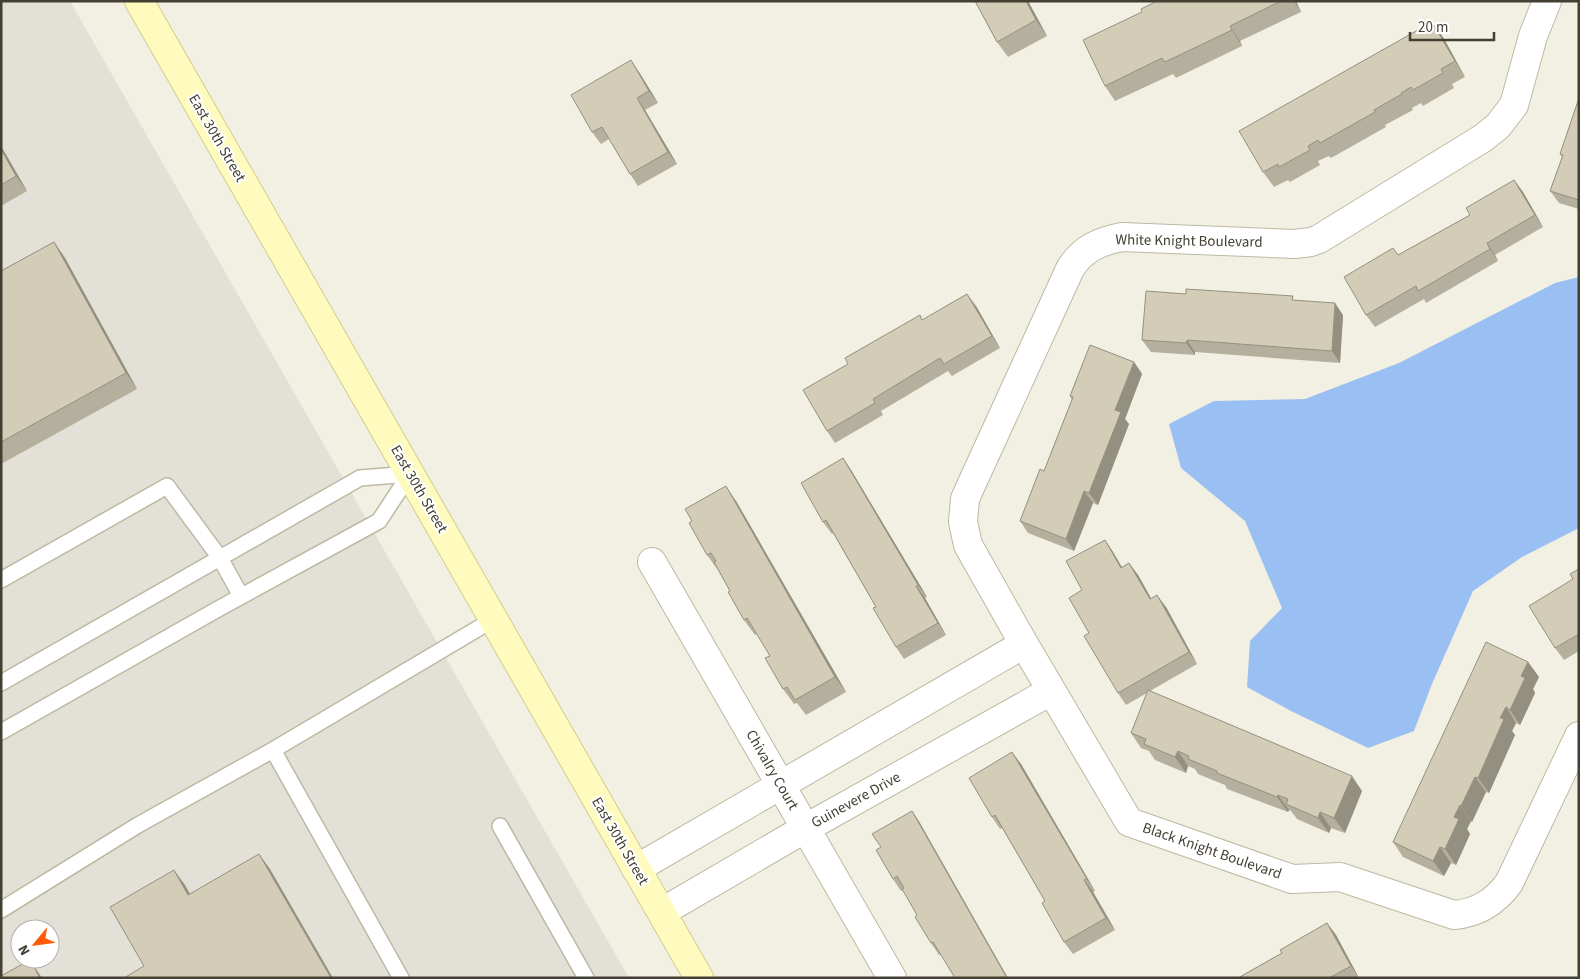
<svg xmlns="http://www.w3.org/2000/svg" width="1580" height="979" viewBox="0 0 1580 979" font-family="'Source Sans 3',sans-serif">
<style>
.industrial{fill:#e3e0d7;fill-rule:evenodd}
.water{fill:#9abff2}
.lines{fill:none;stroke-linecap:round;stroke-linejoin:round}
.service-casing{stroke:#bdb9a4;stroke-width:18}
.minor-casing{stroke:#bdb9a4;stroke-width:30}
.secondary-casing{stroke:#d3ce8f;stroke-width:30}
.service{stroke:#fff;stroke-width:15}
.minor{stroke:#fff;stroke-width:28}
.secondary{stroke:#fffbbe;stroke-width:28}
.wall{fill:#b5b09d}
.shaded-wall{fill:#949080}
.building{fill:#d3cdb7;stroke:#949080}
.labels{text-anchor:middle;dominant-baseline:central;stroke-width:4;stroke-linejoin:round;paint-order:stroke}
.street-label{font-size:15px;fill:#433f32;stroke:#fff}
</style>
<rect width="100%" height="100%" fill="#f2f0e2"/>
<path class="industrial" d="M1,1H70L629,978H1ZM20,929H50V959H20Z"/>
<polygon class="water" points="1579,277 1579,528 1522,557 1473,591 1432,684 1414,731 1368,748 1291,711 1247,687 1250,641 1282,608 1245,521 1181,468 1169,424 1214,401 1305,399 1399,363 1555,283"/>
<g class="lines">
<g class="service-casing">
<g id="service">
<polyline points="1,580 167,486 220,558 241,596"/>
<polyline points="1,683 360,478 410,474"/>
<polyline points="1,732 218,609 379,521 410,474"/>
<polyline points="273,750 401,978"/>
<polyline points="500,826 586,978"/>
<polyline points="1,910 138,825 273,750 494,619"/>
</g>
</g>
<g class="minor-casing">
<g id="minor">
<path d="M1547,1L1533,36L1514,105L1498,126L1483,138L1319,239L1311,242L1295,244L1122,237C1100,241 1082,249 1070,269L968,492L965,499L963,522L968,545L1024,644L1129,822L1292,879L1340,877L1454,915C1478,913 1495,902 1509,883L1579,736"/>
<polyline points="652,562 892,978"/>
<polyline points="636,869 1024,644"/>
<polyline points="662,912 806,828 1051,691"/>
</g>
</g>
<g class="secondary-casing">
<polyline id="secondary" points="139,1 699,978"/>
</g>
<use href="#service" class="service"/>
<use href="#minor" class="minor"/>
<use href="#secondary" class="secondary"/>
</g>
<g class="wall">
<polygon points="975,1 1028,1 1047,36 1008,57 997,42"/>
<polygon points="1157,1 1296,1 1301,12 1240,41 1242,46 1176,78 1173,74 1115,101 1105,86 1142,12"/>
<polygon points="1443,37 1465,77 1452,84 1454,88 1423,106 1421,103 1412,108 1413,110 1385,125 1386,127 1331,158 1329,156 1318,161 1320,165 1290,182 1288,180 1274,187 1263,172"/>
<polygon points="639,72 658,103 645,110 677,164 638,186 630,174 609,139 601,144 592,132"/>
<polygon points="1579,98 1579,209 1559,203 1550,191 1562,157 1560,154"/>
<polygon points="1,146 27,191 1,206"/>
<polygon points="1514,180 1523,192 1543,227 1495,255 1498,261 1426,303 1424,299 1375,327 1366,315 1398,255 1470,215"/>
<polygon points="54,242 65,258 137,389 1,464 1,271"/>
<polygon points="1296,300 1343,315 1340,363 1195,352 1195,355 1151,352 1142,340"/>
<polygon points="976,306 1000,348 952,376 948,371 881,411 883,415 835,443 827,431 923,320"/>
<polygon points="1134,362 1142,374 1125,419 1129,424 1098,505 1093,503 1074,551 1028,533 1020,521 1044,471 1072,400 1070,396"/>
<polygon points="843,458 851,470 927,597 925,598 946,635 904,659 896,647 876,607 833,533 832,534 823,522"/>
<polygon points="736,501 846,692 806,715 797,703 794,704 783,689 770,656 757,634 755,635 744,620 730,591 718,570 707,555"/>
<polygon points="1105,540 1113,552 1122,567 1129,563 1138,575 1151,598 1166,607 1197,664 1150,691 1362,791 1345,833 1331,828 1329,833 1297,819 1291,811 1289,810 1288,812 1227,789 1225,785 1198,774 1195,769 1188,766 1186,773 1155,760 1149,751 1141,748 1131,733 1147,693 1126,705 1118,693 1089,633 1082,590"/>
<polygon points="1579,569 1579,651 1564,660 1555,648 1573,579"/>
<polygon points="1528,662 1539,677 1533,689 1535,693 1520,725 1516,723 1512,731 1515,735 1489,793 1486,792 1472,822 1471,821 1467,829 1470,834 1456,865 1451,863 1444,876 1403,857 1393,842"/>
<polygon points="1021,764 1095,891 1093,892 1115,930 1073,954 1064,942 1045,901 1002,828 1000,829 992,817"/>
<polygon points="912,811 920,823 941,954 939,955 931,943 917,915 903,890 901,891 893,879 881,847"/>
<polygon points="1327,923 1336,935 1359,978 1238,978 1282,953"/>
</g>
<g class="shaded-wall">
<polygon points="1026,1 1028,1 1047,36 1036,20"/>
<polygon points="1294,1 1296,1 1301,12"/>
<polygon points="1432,22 1443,37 1465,77 1455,61"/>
<polygon points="1230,26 1240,41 1242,46 1232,30"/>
<polygon points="631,60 639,72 658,103 649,91"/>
<polygon points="637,98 645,110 677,164 668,152"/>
<polygon points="1,146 27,191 16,176 1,149"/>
<polygon points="1514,180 1523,192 1543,227 1535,215"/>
<polygon points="54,242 65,258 137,389 126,373"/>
<polygon points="1487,243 1495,255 1498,261 1490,249"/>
<polygon points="967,294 976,306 1000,348 992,336"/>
<polygon points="1335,303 1343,315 1340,363 1332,351"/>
<polygon points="1187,340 1195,352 1195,355 1186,343"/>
<polygon points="1134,362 1142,374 1125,419 1129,424 1098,505 1089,493 1115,410"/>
<polygon points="843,458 851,470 927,597 918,585"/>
<polygon points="726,486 736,501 846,692 835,677"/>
<polygon points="1084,491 1093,503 1074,551 1066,539"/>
<polygon points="1105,540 1113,552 1129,580 1121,568"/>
<polygon points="1129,563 1138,575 1158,611 1150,599"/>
<polygon points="916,586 925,598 946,635 938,623"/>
<polygon points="1157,595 1166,607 1197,664 1189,652"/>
<polygon points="1528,662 1539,677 1533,689 1535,693 1520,725 1510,710 1521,676"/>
<polygon points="1506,707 1516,723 1512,731 1515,735 1489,793 1478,778 1500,718"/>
<polygon points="1178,751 1188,766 1186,773 1175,757"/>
<polygon points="1012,752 1021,764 1095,891 1087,879"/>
<polygon points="1352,776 1362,791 1345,833 1334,818"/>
<polygon points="1475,777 1486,792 1472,822 1461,806"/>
<polygon points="1278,795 1289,810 1288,812 1277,797"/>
<polygon points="1460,805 1471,821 1467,829 1470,834 1456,865 1445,849 1454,817"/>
<polygon points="912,811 920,823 1008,978 1007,978"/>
<polygon points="1320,812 1331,828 1329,833 1318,818"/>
<polygon points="1440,847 1451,863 1444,876 1433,861"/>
<polygon points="259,854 270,869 333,978 331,978"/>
<polygon points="174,870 185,885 199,910 188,895"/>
<polygon points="1084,880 1093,892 1115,930 1106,918"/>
<polygon points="1327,923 1336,935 1359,978 1351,966"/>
<polygon points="30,960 42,978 40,978"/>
</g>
<g class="building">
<polygon points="975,1 1026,1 1036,20 997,42"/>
<polygon points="1157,1 1281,1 1230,26 1232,30 1165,62 1162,58 1105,86 1083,40 1142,12 1141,9"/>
<polygon points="1432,22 1455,61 1441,69 1443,73 1413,90 1411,87 1401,93 1402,94 1374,110 1375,112 1320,143 1318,140 1308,146 1310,150 1279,167 1278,164 1263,172 1239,131"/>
<polygon points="631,60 649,91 637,98 668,152 630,174 602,127 592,132 571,95"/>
<polygon points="1579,98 1579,200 1550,191 1563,155 1560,154"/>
<polygon points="1,149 16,176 1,185"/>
<polygon points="1514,180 1535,215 1487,243 1490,249 1418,291 1416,286 1366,315 1344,277 1393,248 1398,255 1470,215 1466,208"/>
<polygon points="54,242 126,373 1,442 1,271"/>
<polygon points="1186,289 1293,296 1292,300 1335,303 1332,351 1187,340 1186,343 1142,340 1146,291 1186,294"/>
<polygon points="967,294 992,336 944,364 940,358 873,399 875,403 827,431 803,390 848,364 845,358 920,315 922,320"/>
<polygon points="1090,345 1134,362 1115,410 1121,412 1089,493 1084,491 1066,539 1020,521 1040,469 1044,471 1073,397 1070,396"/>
<polygon points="843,458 918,585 916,586 938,623 896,647 873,608 876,607 826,520 823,522 801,483"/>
<polygon points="726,486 835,677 795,700 787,687 783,689 765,658 770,656 747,618 744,620 728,592 730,591 714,562 716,561 711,553 707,555 689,523 692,521 685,509"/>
<polygon points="1105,540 1121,568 1129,563 1150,599 1157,595 1189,652 1118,693 1084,636 1089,633 1069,598 1082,590 1066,561"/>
<polygon points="1579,569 1579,634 1555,648 1529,606 1573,579 1570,574"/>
<polygon points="1486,642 1528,662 1521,676 1525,678 1510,710 1506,707 1500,718 1504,719 1478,778 1475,777 1461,806 1460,805 1454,817 1459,819 1445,849 1440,847 1433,861 1393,842"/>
<polygon points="1148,690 1352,776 1334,818 1320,812 1318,818 1286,804 1288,799 1278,795 1277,797 1217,773 1217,771 1188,759 1189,756 1178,751 1175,757 1144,744 1146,739 1131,733"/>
<polygon points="1012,752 1087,879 1084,880 1106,918 1064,942 1042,903 1045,901 995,815 992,817 969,778"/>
<polygon points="912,811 1007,978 955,978 933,942 931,943 915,917 917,915 902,889 904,888 897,876 893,879 876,850 881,847 872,834"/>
<polygon points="259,854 331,978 124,978 144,966 110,907 174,870 188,895"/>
<polygon points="1327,923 1351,966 1329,978 1238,978 1282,953 1280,950"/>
<polygon points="30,960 40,978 1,978 1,976"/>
</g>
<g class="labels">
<g class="street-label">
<text transform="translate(217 138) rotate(60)">East 30th Street</text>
<text transform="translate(1189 241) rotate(1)">White Knight Boulevard</text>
<text transform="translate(419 489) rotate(60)">East 30th Street</text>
<text transform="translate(772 770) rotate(60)">Chivalry Court</text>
<text transform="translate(856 800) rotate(-29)">Guinevere Drive</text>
<text transform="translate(620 841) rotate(60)">East 30th Street</text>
<text transform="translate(1212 851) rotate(19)">Black Knight Boulevard</text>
</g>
</g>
<rect width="1580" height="979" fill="none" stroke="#433f32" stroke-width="5"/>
<g transform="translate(35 944) rotate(241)"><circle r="24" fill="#ffffff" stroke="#b4b2ad"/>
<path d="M0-4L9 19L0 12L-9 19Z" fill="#ff5b0b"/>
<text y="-8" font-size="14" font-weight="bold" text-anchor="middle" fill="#433f32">N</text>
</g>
<path d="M1410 32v8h84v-8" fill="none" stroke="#433f32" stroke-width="2.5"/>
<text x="1418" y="32" font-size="15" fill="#433f32" stroke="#ffffff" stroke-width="4" paint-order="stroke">20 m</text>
</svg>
